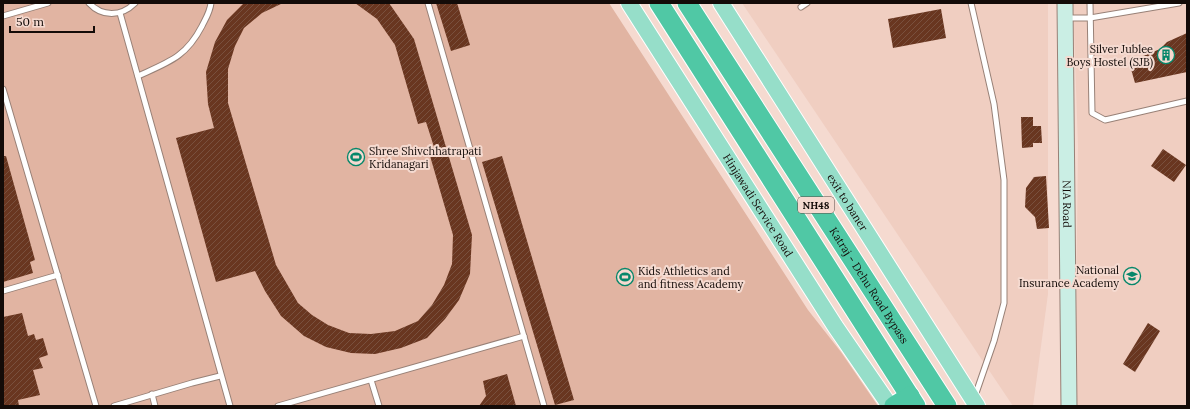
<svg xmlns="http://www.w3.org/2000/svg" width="1190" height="409" viewBox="0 0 1190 409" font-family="Lora,serif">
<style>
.built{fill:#f0cec1}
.garden{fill:#e1b4a2}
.building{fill:url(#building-hatch)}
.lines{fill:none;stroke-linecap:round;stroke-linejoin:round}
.lane-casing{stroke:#988177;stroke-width:7}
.secondary-casing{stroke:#988177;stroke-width:17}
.primary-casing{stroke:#fff;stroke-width:18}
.highway-casing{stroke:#fff;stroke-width:21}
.lane{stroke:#fff;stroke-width:5}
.secondary{stroke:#caeee4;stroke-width:15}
.primary{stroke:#96dec9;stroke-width:16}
.highway{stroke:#50c8a5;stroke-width:19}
.labels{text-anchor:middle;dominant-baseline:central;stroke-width:4;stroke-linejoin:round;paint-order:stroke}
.shield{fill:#f5dad0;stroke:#574944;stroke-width:1}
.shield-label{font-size:10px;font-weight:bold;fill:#130b08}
.poi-label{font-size:11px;fill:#130b08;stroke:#f5dad0;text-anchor:end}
.street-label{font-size:11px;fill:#130b08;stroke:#f5dad0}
</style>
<defs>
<pattern id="building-hatch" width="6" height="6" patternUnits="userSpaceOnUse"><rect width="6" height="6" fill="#693620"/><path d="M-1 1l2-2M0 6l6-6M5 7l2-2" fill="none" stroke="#79503e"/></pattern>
</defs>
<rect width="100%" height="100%" fill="#f5dad0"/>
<g class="built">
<polygon points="742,3 1048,3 1048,294 1033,406 1013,406"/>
<polygon points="1073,3 1187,3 1187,406 1075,406 1078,146"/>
</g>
<polygon class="garden" points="3,3 609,3 808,310 841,352 878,406 3,406"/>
<g class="building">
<polygon points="244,3 283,3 262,13 244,28 235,46 228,69 228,103 276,265 298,303 312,315 328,325 349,333 371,334 395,331 418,321 432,305 444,285 452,264 453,235 428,149 434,147 426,122 418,124 395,45 377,19 355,3 389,3 414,39 472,235 470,274 459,300 445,319 427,338 401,348 375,354 351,353 326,347 304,336 281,316 265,291 255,271 216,282 176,138 214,128 208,104 206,72 215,42 227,20"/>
<polygon points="436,3 457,3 470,45 451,51"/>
<polygon points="941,9 946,38 893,48 888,19"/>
<polygon points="1187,33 1187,72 1135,83 1129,62 1160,49 1167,42"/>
<polygon points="1021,117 1033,117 1033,126 1041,126 1042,143 1033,143 1033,147 1022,148"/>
<polygon points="1163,149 1186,165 1174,182 1151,166"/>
<polygon points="3,156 6,156 35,260 30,262 33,273 3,282"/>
<polygon points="502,156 574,400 555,405 482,162"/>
<polygon points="1046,176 1049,228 1037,229 1035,217 1025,207 1026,188 1034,177"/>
<polygon points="22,313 28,336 34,334 36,340 43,338 48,355 39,358 43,368 33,370 40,395 18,400 19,406 3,406 3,317"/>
<polygon points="1148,323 1160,331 1135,372 1123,364"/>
<polygon points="507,374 516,406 479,406 486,396 483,381"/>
</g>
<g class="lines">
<g class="lane-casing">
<g id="lane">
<path d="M89,3C102,17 121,17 135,3"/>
<polyline points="428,3 544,406"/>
<polyline points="971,3 994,104 1004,180 1004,303 994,341 975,396"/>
<polyline points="1090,3 1092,113 1105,120 1187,101"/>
<polyline points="801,7 807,3"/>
<polyline points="120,13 230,406"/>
<polyline points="3,16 48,3"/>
<polyline points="1066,18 1090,18 1179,3"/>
<path d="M138,76C169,62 186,57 202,26C206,18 210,12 211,3"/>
<polyline points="3,89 96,406"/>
<polyline points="3,291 58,275"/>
<polyline points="371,380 379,406"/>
<polyline points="152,394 155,406"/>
<polyline points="114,406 192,383 220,376"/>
<polyline points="278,406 524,336"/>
</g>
</g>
<g class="secondary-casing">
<g id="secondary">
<path id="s1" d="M1065,3L1069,406"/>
</g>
</g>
<g class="primary-casing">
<g id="primary">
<path id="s2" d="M629,3L835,326L890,406"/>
<path id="s3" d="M721,3L977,406"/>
</g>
</g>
<g class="highway-casing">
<g id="highway">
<polyline points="659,3 916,406"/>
<path id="s4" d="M687,3L947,406"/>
<polyline points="894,406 910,396"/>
</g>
</g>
<use href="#lane" class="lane"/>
<use href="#secondary" class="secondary"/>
<use href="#primary" class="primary"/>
<use href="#highway" class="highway"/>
</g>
<defs>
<g id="building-ring" transform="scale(0.9)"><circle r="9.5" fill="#f5dad0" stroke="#06876a" stroke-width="1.5"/><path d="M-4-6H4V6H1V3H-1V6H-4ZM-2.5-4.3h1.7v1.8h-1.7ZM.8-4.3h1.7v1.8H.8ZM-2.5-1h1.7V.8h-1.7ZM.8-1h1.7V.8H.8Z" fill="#06876a"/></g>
<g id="stadium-ring" transform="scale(0.9)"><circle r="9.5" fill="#f5dad0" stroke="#06876a" stroke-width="1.5"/><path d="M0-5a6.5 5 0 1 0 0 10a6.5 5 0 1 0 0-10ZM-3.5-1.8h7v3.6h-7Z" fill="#06876a"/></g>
<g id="university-ring" transform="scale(0.9)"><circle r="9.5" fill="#f5dad0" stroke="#06876a" stroke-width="1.5"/><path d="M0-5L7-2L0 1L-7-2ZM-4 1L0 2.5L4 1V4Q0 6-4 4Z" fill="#06876a"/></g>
</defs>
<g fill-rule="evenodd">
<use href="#building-ring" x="1166" y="55"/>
<use href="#stadium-ring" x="356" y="157"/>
<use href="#university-ring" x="1132" y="276"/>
<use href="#stadium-ring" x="625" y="277"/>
</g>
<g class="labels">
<rect class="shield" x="798" y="197" width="36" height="16" rx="3"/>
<g class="shield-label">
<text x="816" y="205">NH48</text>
</g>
<g class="poi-label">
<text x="1153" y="49">Silver Jublee<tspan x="1153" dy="13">Boys Hostel (SJB)</tspan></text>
<text x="369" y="151" text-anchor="start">Shree Shivchhatrapati<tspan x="369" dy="13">Kridanagari</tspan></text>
<text x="1119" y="270">National<tspan x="1119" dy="13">Insurance Academy</tspan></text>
<text x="638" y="271" text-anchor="start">Kids Athletics and<tspan x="638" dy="13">and fitness Academy</tspan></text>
</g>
<g class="street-label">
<text stroke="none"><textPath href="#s3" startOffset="236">exit to baner</textPath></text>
<text stroke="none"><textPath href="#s1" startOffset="201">NIA Road</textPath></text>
<text stroke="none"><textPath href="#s2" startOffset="240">Hinjawadi Service Road</textPath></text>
<text stroke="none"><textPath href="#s4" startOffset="336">Katraj - Dehu Road Bypass</textPath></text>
</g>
</g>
<rect width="1190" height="409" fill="none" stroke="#130b08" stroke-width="8"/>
<path d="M10 26v6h84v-6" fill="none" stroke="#130b08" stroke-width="2"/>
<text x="16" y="26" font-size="12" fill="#130b08" stroke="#f5dad0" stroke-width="3" paint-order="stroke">50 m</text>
</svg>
